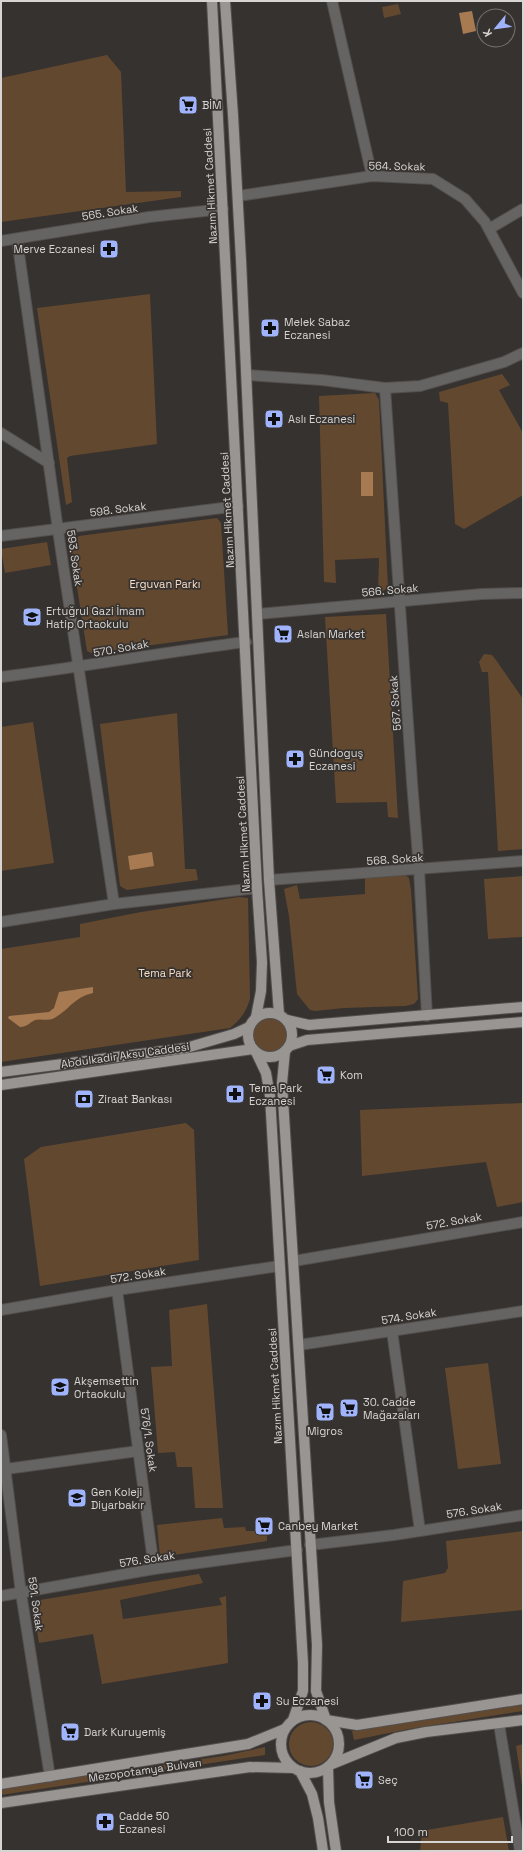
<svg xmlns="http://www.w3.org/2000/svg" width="524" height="1852" viewBox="0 0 524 1852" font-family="'Space Grotesk',sans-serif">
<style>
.green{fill:#634830}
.water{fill:#a77a52}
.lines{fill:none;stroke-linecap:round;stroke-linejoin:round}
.minor-casing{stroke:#534f4d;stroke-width:12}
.major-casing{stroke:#534f4d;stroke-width:12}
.minor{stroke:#666463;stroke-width:10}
.major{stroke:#989592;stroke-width:10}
.labels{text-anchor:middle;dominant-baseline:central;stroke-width:3.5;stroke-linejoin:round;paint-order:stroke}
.poi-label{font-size:11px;fill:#d7d5d3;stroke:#36322f;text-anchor:start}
.street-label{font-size:11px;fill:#d7d5d3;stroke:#36322f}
.park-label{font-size:11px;fill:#f7dcc5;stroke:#36322f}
</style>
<rect width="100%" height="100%" fill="#36322f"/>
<g class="green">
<polygon points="398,4 401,14 384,18 382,7"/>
<polygon points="107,55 121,72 126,192 181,191 181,197 1,222 1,78"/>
<polygon points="150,294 157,444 70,456 67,458 72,502 66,505 37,308"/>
<polygon points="502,374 510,385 499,390 523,433 523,495 464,529 455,524 448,403 440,401 439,392"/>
<polygon points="375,393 379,400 388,588 383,591 378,591 379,558 335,560 336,583 324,582 319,396"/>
<polygon points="217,518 221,523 228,635 91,653 87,651 70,543 79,536"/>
<polygon points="47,542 51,565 5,573 1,549"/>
<polygon points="386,614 398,818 388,817 387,802 336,803 325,617"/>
<polygon points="484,654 492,655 496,660 523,699 523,849 498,851 488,672 482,672 479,662"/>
<polygon points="177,713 185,869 196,869 198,880 127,890 120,886 100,724"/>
<polygon points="33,722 54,863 1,871 1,727"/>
<polygon points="405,875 409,878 411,890 418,999 414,1004 405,1006 344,1008 315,1011 310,1010 297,994 289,916 284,889 297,885 300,899 365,894 365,878"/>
<polygon points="523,876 523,937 488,939 484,879"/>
<path d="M239,897L248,898L250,999C246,1012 241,1019 230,1028L1,1062V949L80,937V924L141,912Z"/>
<circle cx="270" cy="1034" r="18"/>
<polygon points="523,1103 523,1202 497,1207 486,1162 362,1176 360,1110"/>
<polygon points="186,1123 194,1130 199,1260 40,1286 24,1159 41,1147"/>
<polygon points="207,1304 223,1508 195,1508 192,1467 177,1467 175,1452 158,1453 151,1367 172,1366 169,1310"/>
<polygon points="488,1363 501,1464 458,1469 445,1368"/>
<polygon points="222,1518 224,1528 245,1527 246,1531 255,1531 257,1534 267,1533 267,1541 160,1557 157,1525"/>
<polygon points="523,1531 523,1610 401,1622 403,1581 445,1573 448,1568 446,1541"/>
<polygon points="199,1574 203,1583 120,1600 123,1619 222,1605 219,1598 226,1596 228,1663 102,1684 93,1634 39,1643 33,1607 40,1600"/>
<polygon points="523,1704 523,1711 409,1729 354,1740 352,1731"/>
<circle cx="311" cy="1744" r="22"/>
<polygon points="523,1744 523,1792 516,1746"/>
<polygon points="265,1747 265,1755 1,1795 1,1788 223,1756"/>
<polygon points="503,1817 509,1851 420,1851 422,1834 427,1830"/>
</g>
<g class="water">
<polygon points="472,11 476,31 463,34 459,13"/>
<rect x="361" y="472" width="12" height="24"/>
<polygon points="152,852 154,866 130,870 128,856"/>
<path d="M93,987V993C73,998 71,1008 56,1017C50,1022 41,1018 35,1020C29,1023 27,1027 20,1027L8,1018L9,1016L49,1012L54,1008L59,992Z"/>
</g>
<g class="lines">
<g class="minor-casing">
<g id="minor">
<polyline points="332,1 372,176"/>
<polyline points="238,196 372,176 433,179 465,199 485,222 523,293"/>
<polyline points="489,229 523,209"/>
<polyline points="17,239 60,544 114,904"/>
<polyline points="1,241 149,217 223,209"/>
<polyline points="247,375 322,380 385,388 420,386 504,362 523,353"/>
<polyline points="385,388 412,782 419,869 427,1016"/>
<polyline points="1,433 49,463"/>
<polyline points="1,536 238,506"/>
<polyline points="258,614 482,594 523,593"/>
<path d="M1,677C83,667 164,652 246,642"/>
<polyline points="269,880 523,861"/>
<polyline points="1,922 114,904 257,888"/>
<polyline points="294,1261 523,1222"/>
<polyline points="117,1290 154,1569"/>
<polyline points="1,1310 117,1290 279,1266"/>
<polyline points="392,1331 420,1531"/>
<polyline points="299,1345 523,1311"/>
<polyline points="1,1435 21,1593 50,1777"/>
<polyline points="6,1469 138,1451"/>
<polyline points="310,1545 394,1535 523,1515"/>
<polyline points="1,1596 154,1569 297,1550"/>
<polyline points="499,1724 520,1851"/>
</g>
</g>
<g class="major-casing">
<g id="major">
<polyline points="212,1 257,888 262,962 261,991 256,1017"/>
<polyline points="225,1 233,115 241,260 269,880 279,1014"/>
<circle cx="270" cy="1035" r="22"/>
<polyline points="287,1020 309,1025 523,1007"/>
<polyline points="289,1046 307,1040 523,1022"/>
<polyline points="285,1051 282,1083 317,1645 316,1691 326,1720 357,1725 523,1699"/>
<polyline points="256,1052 266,1073 270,1096 303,1663 303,1691 293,1720"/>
<polyline points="1,1072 186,1048 234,1034 249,1027"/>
<polyline points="1,1085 253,1049"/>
<circle cx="310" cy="1744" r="29"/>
<polyline points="332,1764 396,1738 426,1732 523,1720"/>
<polyline points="328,1767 329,1802 336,1851"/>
<polyline points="300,1771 312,1794 318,1818 323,1851"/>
<polyline points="1,1784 248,1744 285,1729"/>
<polyline points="1,1803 250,1767 293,1768"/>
</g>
</g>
<use href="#minor" class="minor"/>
<use href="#major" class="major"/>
</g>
<defs>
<g id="supermarket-square" transform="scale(1)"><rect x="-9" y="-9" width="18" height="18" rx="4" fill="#a0b3fd" stroke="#36322f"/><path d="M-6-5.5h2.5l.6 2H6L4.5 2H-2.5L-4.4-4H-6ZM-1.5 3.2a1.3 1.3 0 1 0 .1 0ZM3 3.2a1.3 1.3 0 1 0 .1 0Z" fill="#111"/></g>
<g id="pharmacy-square" transform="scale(1)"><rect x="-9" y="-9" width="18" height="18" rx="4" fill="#a0b3fd" stroke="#36322f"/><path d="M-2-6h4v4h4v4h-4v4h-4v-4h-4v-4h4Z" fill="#111"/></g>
<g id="school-square" transform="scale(1)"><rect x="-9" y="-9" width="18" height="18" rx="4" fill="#a0b3fd" stroke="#36322f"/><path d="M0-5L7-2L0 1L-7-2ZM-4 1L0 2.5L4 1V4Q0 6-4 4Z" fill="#111"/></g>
<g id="bank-square" transform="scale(1)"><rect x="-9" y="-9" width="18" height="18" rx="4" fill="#a0b3fd" stroke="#36322f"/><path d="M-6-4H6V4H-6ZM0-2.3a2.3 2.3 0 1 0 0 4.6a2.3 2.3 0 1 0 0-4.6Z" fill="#111"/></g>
</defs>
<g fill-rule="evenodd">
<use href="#supermarket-square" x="188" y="105"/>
<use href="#pharmacy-square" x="109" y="249"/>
<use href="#pharmacy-square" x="270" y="328"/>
<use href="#pharmacy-square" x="274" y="419"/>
<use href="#school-square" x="32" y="617"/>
<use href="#supermarket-square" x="283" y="634"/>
<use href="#pharmacy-square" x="295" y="759"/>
<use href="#supermarket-square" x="326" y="1075"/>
<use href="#pharmacy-square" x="235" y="1094"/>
<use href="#bank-square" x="84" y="1099"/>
<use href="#school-square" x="60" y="1387"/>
<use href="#supermarket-square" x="349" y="1408"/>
<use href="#supermarket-square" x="325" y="1412"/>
<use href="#school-square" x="77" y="1498"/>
<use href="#supermarket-square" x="264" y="1526"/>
<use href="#pharmacy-square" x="262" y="1701"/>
<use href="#supermarket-square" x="70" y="1732"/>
<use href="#supermarket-square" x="364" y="1780"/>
<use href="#pharmacy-square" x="105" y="1822"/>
</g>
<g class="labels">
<g class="poi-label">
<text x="202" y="105">BİM</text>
<text x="95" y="249" text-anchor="end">Merve Eczanesi</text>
<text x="284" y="322">Melek Sabaz<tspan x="284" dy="13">Eczanesi</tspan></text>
<text x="288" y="419">Aslı Eczanesi</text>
<text x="46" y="611">Ertuğrul Gazi İmam<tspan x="46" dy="13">Hatip Ortaokulu</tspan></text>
<text x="297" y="634">Aslan Market</text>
<text x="309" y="753">Gündoguş<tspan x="309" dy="13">Eczanesi</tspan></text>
<text x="340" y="1075">Kom</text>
<text x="249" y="1088">Tema Park<tspan x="249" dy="13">Eczanesi</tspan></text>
<text x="98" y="1099">Ziraat Bankası</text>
<text x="74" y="1381">Akşemsettin<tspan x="74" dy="13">Ortaokulu</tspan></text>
<text x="363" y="1402">30. Cadde<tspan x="363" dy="13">Mağazaları</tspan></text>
<text x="325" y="1431" text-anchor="middle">Migros</text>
<text x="91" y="1492">Gen Koleji<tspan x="91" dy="13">Diyarbakır</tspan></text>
<text x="278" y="1526">Canbey Market</text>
<text x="276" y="1701">Su Eczanesi</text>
<text x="84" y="1732">Dark Kuruyemiş</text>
<text x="378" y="1780">Seç</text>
<text x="119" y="1816">Cadde 50<tspan x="119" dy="13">Eczanesi</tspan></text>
</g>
<g class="street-label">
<text transform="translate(397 166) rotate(1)">564. Sokak</text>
<text transform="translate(210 186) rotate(-93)">Nazım Hikmet Caddesi</text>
<text transform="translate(110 212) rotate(-9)">565. Sokak</text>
<text transform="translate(118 509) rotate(-7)">598. Sokak</text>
<text transform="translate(227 510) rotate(-93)">Nazım Hikmet Caddesi</text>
<text transform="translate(75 558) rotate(82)">593. Sokak</text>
<text transform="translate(390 590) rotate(-5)">566. Sokak</text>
<text transform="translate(121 648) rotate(-10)">570. Sokak</text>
<text transform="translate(395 703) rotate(-94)">567. Sokak</text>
<text transform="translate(243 834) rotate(-93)">Nazım Hikmet Caddesi</text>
<text transform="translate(395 859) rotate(-4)">568. Sokak</text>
<text transform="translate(125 1055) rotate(-8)">Abdulkadir Aksu Caddesi</text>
<text transform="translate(454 1221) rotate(-10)">572. Sokak</text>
<text transform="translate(138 1275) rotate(-9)">572. Sokak</text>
<text transform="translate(409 1316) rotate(-9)">574. Sokak</text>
<text transform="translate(275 1386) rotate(-93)">Nazım Hikmet Caddesi</text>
<text transform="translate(149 1440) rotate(82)">576/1. Sokak</text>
<text transform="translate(474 1510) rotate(-9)">576. Sokak</text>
<text transform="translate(147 1559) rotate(-9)">576. Sokak</text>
<text transform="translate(36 1604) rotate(82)">591. Sokak</text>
<text transform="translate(145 1770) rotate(-8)">Mezopotamya Bulvarı</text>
</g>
<g class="park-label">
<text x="165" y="584">Erguvan Parkı</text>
<text x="165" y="973">Tema Park</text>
</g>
</g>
<rect width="524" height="1852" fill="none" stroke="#d7d5d3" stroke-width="4"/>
<g transform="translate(496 28) rotate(241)"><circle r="19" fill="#36322f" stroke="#767371"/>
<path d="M0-3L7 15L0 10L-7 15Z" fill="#a0b3fd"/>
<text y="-6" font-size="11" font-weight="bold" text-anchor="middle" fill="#d7d5d3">K</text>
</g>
<path d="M388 1836v6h124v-6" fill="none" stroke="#d7d5d3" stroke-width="2"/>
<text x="394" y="1836" font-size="12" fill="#d7d5d3" stroke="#36322f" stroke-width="3" paint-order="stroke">100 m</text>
</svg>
